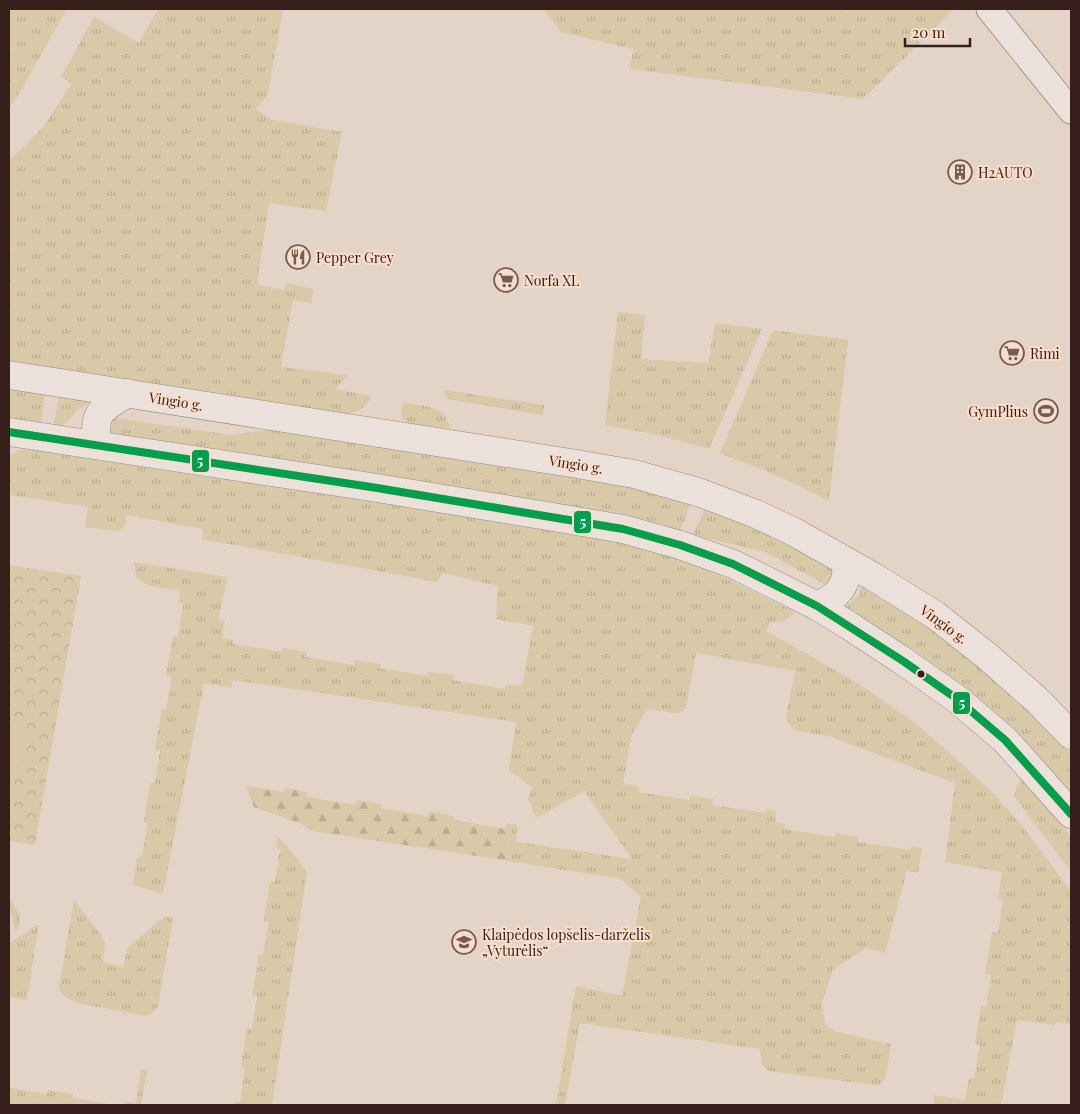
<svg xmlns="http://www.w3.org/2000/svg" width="1080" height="1114" viewBox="0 0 1080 1114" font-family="'Playfair Display',serif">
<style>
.grass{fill:url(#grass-tufts)}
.forest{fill:url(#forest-firs)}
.park{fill:url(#park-crowns)}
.garden{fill:#d8caa8}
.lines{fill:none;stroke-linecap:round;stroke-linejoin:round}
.street-casing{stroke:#a99991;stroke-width:27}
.secondary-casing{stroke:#988881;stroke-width:29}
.street{stroke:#ebe1da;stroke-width:25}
.secondary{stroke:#ebe1da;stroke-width:28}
.bus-1-casing{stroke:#f8ddca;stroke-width:11}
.bus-1{stroke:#039f4e;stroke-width:8}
.bus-dot{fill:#361f1a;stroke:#f8ddca;stroke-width:2}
.labels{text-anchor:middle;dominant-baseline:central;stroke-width:4;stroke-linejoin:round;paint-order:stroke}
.poi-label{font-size:14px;fill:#361f1a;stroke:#f8ddca;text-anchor:start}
.street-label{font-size:14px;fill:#361f1a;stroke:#f8ddca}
.line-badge{stroke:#f8ddca;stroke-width:2}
.badge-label{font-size:14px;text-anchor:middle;font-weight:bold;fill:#fff}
</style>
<defs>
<pattern id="grass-tufts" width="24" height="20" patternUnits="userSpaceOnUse" patternTransform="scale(1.25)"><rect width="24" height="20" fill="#d8caa8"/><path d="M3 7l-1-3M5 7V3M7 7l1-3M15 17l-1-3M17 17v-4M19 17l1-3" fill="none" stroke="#baad90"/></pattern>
<pattern id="forest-firs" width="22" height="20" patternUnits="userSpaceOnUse" patternTransform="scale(1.25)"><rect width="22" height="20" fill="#d8caa8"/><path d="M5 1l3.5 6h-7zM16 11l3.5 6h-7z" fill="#baad90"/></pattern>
<pattern id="park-crowns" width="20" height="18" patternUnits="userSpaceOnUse" patternTransform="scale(1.25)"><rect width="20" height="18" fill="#d8caa8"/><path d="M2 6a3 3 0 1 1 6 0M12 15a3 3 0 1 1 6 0" fill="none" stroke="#baad90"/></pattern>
</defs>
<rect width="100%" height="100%" fill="#e4d3c7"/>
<g class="grass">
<polygon points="9,9 67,9 17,97 9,108"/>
<path d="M158,9H283L268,94L256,109L273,120L342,132L326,211L269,203L257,284L284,290L286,283L313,289L312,303L293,300L281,367L348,375L335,389L371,396C365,410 359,410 346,415L78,372L9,362V160L24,147L44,126L72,83L61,77L94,17L139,43Z"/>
<polygon points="543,9 831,9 848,11 848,9 954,9 863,99 630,69 633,49 561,32"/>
<polygon points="618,312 645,315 641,359 708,363 715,323 762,329 709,449 653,434 605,425"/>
<polygon points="773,330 848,340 829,501 785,479 720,453"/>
<polygon points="9,389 45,394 41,423 9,418"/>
<polygon points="444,390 544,405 543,415 447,399"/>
<path d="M59,396L90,401C87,407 81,406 77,411C68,418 69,427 54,425Z"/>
<path d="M407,403C425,407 446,405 450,428L412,424L404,421L401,413L402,404Z"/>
<polygon points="113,416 121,419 231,435 275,429 614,481 691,503 680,531 668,526 628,515 180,446 113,434 107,430"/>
<path d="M28,448L96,460L531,526L644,546L700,566L795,612C786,621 783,623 771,622L766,631L861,685L915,723L952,755L991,791L1020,823L1071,891V1024L1057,1022L1054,1025L1017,1020L1001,1105H933L934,1095L965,1100L969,1078H974L980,1045L975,1044L981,1006L986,1007L991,975L985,974L992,932L998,933L1003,901L998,900L1002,872L945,862L955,783L828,736L794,730L788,723L786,716L795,671L696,653L686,708L680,713H673L648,709L632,734L623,783L639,787L638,792L689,800L690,796L713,799L712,805L766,813L767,809L776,811L775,822L785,824L784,829L835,837L836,833L858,837V842L911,850L912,846L922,848L918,873L907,871L885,953L866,948L833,970L822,1003L825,1024L837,1032L891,1044L886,1077L881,1084L874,1085L769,1071L762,1065L760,1049L580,1023L565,1105H556L576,986L622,996L641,897L621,879L509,861L506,829L507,823L517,825L516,842L632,859L584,791L536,818L528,798L533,788L509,770L516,722L233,680L231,688L204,683L163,894L133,885L137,857H142L148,823L144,822L150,783H155L160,751L155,749L162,709H166L172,677L166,675L173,636L178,637L183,604L179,603L180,591L149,586L136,577L134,562L228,577L218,619L225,621L222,638L233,640V644L282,652L283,648L306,652V657L354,665L355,660L380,664V668L427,676L428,672L453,675V680L504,689L506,684L522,686L533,626L496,619L498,586L442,573L437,582L202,539L203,529L127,515L124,527L119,531L85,527L88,507L9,495V457L14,452Z"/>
<path d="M705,508C751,524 793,546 836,569L830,587L795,568L765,552L693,535Z"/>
<polygon points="862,581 951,639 1065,742 1071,749 1071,795 843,609 860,594"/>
<polygon points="1023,779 1071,836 1071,871 1014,796 1017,785"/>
<polygon points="278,837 290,850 307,872 272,1105 234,1105 235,1102 240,1102 245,1068 241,1067 247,1028 252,1029 257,996 252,995 259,954 263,955 269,922 264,921 270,882 275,882 280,849 276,848"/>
<polygon points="9,898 20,914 19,928 15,931 9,907"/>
<path d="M74,900L103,938L105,944L103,962L123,967L128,947L163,918L166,916L173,918L158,1006L152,1013L145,1016L78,1003C69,1000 63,996 59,988Z"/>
<polygon points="39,924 27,1000 9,997 9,943"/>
<polygon points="141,1070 147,1071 141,1105 125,1105 126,1102 136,1103"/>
<polygon points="9,1088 47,1094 48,1090 73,1094 73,1098 115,1105 9,1105"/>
</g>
<polygon class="forest" points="246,786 284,792 284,788 307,792 307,797 355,805 356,800 381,804 380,808 428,816 429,811 454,816 454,820 506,829 509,861 313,831 302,824 254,807"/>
<polygon class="park" points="9,565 81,576 35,845 9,841"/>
<polygon class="garden" points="9,731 27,734 20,779 9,778"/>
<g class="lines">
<g class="street-casing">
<polyline id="street" points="989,9 1071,111"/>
</g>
<g class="secondary-casing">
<g id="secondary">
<polyline points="9,375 577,464 634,474 701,493 756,514 794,532 874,577 935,615 987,656 1037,700 1071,735"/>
<polyline points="9,432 371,487 547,516 623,529 680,545 733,564 817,606 848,625 903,661 957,699 1005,740 1071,814"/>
<path d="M97,445C93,411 101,409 128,393"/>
<path d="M817,606C837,597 849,586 846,562"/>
</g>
</g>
<use href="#street" class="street"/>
<use href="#secondary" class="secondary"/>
<g class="bus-1-casing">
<polyline id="bus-1" points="9,432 371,487 623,529 680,545 733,564 817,606 903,661 957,699 1005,740 1071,814"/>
</g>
<use href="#bus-1" class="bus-1"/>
</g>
<defs>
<g id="building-ring" transform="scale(1.25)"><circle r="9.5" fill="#f8ddca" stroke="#735e57" stroke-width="1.5"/><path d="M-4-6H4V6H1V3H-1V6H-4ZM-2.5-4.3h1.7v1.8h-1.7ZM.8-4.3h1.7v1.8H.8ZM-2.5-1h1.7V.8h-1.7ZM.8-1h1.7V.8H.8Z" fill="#735e57"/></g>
<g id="restaurant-ring" transform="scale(1.25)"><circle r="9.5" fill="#f8ddca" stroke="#735e57" stroke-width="1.5"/><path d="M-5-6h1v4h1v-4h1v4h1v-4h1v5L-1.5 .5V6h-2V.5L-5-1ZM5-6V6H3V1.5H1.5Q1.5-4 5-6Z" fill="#735e57"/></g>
<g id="supermarket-ring" transform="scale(1.25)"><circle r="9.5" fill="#f8ddca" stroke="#735e57" stroke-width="1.5"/><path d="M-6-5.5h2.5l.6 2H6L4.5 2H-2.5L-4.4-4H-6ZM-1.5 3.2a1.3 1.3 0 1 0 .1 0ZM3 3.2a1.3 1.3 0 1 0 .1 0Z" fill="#735e57"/></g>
<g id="stadium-ring" transform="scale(1.25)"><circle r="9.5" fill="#f8ddca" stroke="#735e57" stroke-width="1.5"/><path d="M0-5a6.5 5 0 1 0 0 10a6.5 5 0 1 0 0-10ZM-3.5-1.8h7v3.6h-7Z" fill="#735e57"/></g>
<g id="school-ring" transform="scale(1.25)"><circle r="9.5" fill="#f8ddca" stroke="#735e57" stroke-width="1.5"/><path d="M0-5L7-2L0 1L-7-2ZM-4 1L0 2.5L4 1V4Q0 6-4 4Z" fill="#735e57"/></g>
</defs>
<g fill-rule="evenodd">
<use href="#building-ring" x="960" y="172"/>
<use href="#restaurant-ring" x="298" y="257"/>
<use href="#supermarket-ring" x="506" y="280"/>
<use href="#supermarket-ring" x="1012" y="353"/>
<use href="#stadium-ring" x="1046" y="411"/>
<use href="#school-ring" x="464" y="942"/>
</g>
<circle class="bus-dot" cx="921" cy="674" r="4.5"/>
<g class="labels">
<g class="poi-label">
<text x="978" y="172">H2AUTO</text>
<text x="316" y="257">Pepper Grey</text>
<text x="524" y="280">Norfa XL</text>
<text x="1030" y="353">Rimi</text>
<text x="1028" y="411" text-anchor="end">GymPlius</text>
<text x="482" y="934">Klaipėdos lopšelis-darželis<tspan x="482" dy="16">„Vyturėlis“</tspan></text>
</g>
<g class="street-label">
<text transform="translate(176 401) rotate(9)">Vingio g.</text>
<text transform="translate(576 464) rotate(9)">Vingio g.</text>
<text transform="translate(944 624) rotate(36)">Vingio g.</text>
</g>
</g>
<g class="line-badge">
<rect x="191" y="449" width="19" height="24" rx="5" fill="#039f4e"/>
<rect x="573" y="510" width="19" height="24" rx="5" fill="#039f4e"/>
<rect x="952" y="691" width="19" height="24" rx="5" fill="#039f4e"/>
</g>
<g class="badge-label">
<text x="200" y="466">5</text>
<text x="583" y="527">5</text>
<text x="962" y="708">5</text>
</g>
<rect width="1080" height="1114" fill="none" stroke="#361f1a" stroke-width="20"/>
<path d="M905 38v8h65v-8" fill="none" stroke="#361f1a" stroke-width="2.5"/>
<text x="912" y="38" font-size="15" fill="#361f1a" stroke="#f8ddca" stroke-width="4" paint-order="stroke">20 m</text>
</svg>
